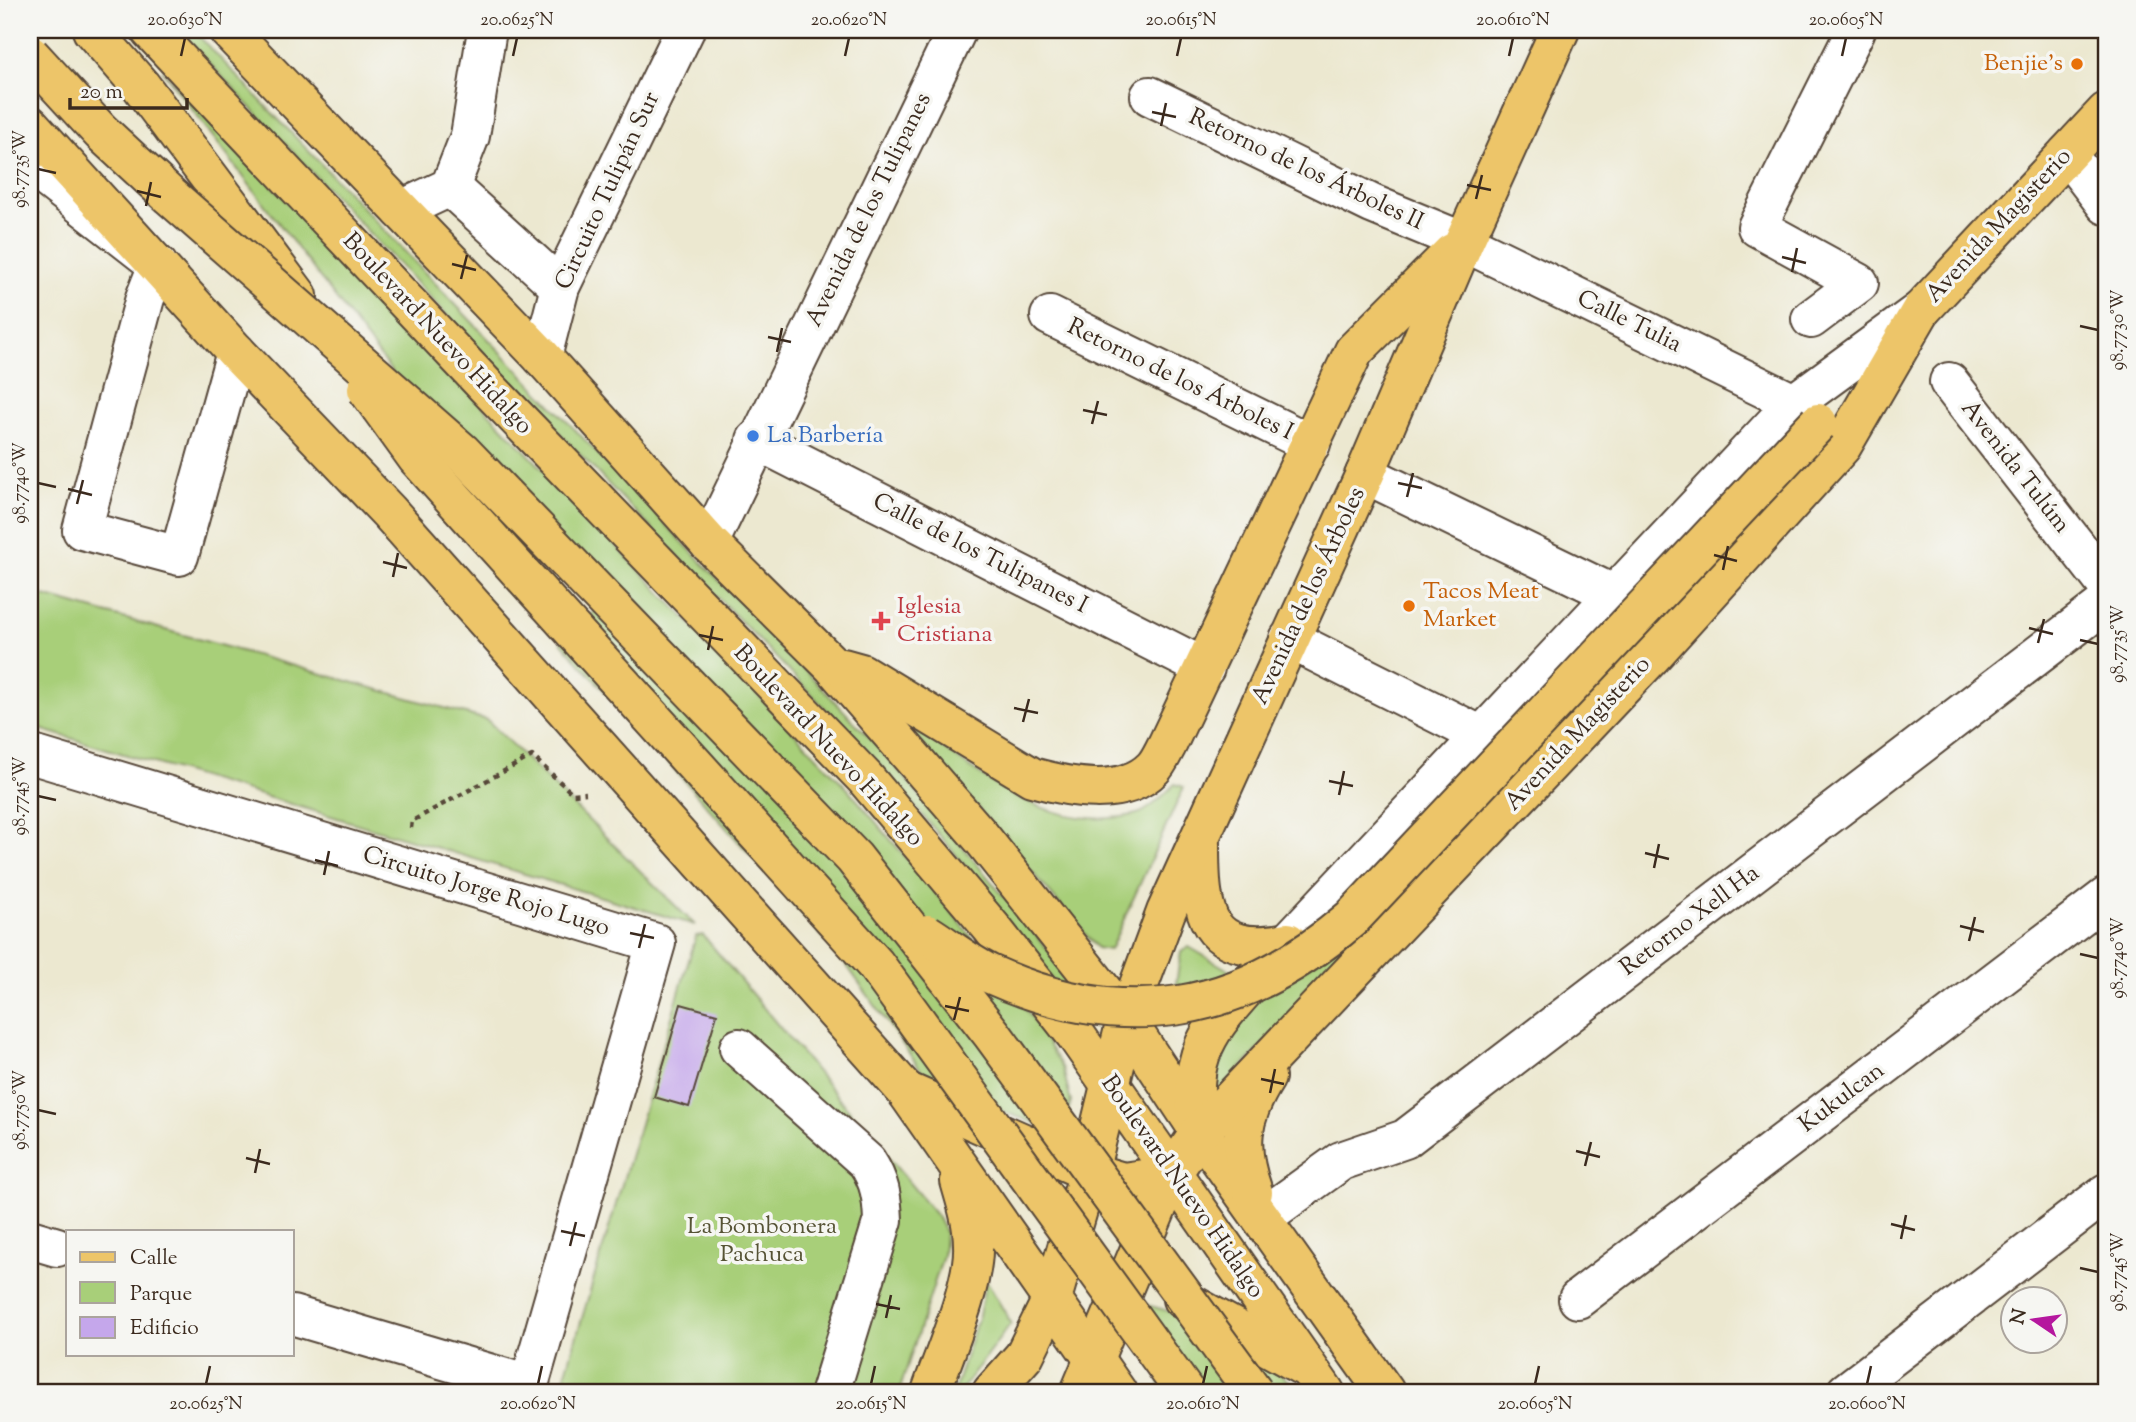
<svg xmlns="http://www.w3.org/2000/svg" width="2136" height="1422" viewBox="0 0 2136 1422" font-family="'Sorts Mill Goudy',serif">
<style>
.green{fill:#a8cf79;stroke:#727c4c;stroke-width:2}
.building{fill:#c5a7eb}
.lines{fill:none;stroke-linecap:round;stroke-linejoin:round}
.minor-casing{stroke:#564639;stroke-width:42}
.major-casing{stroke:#564639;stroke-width:42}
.path{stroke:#564639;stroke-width:4.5;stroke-dasharray:5 5;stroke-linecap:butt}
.minor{stroke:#fff;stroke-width:38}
.major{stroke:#edc569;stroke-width:38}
.major-bridge-casing{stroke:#564639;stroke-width:42;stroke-linecap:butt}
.major-bridge{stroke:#edc569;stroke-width:38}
.ticks{fill:none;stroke:#3b2a1e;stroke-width:2.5}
.food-dot{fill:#e8710a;stroke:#f6f6f2;stroke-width:2.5}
.shop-dot{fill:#3f7fe0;stroke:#f6f6f2;stroke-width:2.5}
.health-dot{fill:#e0444e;stroke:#f6f6f2;stroke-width:2.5}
.labels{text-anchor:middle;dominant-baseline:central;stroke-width:7;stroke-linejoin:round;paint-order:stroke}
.food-label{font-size:24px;fill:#c56008;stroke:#f6f6f2;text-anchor:end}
.street-label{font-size:24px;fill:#3b2a1e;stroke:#f6f6f2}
.shop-label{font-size:24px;fill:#366cbe;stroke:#f6f6f2;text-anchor:start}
.health-label{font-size:24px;fill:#be3a42;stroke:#f6f6f2;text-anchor:start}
.park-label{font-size:24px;fill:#565335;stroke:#f6f6f2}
.neatline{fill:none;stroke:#3b2a1e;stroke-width:2.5}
.ticks-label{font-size:18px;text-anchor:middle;fill:#3b2a1e}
</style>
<rect width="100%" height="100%" fill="#f6f6f2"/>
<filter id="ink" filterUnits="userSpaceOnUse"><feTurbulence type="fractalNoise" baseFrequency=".0143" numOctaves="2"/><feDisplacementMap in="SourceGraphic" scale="14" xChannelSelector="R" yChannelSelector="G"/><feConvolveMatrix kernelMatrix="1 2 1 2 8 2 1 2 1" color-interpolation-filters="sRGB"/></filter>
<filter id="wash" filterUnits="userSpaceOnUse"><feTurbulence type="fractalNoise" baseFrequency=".00686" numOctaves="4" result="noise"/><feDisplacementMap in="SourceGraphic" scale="28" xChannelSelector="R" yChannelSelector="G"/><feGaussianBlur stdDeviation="1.57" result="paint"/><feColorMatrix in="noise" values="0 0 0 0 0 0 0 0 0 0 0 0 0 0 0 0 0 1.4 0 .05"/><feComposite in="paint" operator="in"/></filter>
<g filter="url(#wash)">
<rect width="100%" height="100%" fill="#ece8d0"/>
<g class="green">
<polygon points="178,30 193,30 886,755 1074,981 1063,995 963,863 877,762 504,376"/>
<polygon points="162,70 847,788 956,917 1033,1019 1063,1069 1071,1102 1065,1119 1038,1124 948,1092 928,1080 840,956 561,642 597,609 462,464"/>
<polygon points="30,592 487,720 695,925 30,726"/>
<path d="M897,714C960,758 1028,825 1111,818C1122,817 1138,816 1147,809C1157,803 1166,792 1175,784L1184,787L1110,950L1097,948Z"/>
<polygon points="1430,870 1217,1093 1205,1074 1239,1012"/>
<polygon points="703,935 937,1216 945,1232 943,1256 899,1392 560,1392 696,936"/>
<polygon points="1189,947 1230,971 1171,1016 1181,952"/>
<polygon points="986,1280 1011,1323 960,1392 954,1392 979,1315"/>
<path d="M1138,1304C1184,1309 1268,1357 1300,1392H1162Z"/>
</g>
<g id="blocks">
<polygon class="building" points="681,1004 717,1014 689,1107 654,1097"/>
</g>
</g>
<g filter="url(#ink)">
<use href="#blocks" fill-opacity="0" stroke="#564639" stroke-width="2"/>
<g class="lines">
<g class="minor-casing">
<g id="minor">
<polyline points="1150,96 1372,204 1464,242 1794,403"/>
<polyline points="2067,154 2106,205"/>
<polyline points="30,165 158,265 145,298 82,530 179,556 236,352"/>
<polyline points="450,187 560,287"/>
<polyline points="401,210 450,187 470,136 487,30"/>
<polyline points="1050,316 1311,444"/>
<polyline points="1811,319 1859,283 1757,227 1856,30"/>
<polyline points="542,357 560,287 685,30"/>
<polyline points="1949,382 2106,584"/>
<polyline points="756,440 1205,668"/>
<polyline points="1365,474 1615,595"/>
<polyline points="709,543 957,30"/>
<polyline points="1289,639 1482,736"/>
<polyline points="30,754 656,943 527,1392"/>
<polyline points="1288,942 1794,403 1921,310"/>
<path d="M739,1048L867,1162C880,1182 882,1197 883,1220L830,1392"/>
<polyline points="1262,1218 1341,1161 1405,1139 2106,603"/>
<polyline points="30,1239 57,1247"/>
<polyline points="1578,1299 2106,897"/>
<polyline points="292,1315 529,1385"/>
<polyline points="1846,1392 2106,1193"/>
</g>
</g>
<g class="major-casing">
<g id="major">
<polyline points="92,30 141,86 298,296"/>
<polyline points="150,30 485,385 865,778 991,927 1075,1034 1325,1392"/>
<polyline points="228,30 542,357 709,543 833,666 981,837 1126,1020 1200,1132 1385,1392"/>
<polyline points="30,125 236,352 389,512 906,1091 1117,1392"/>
<path d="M843,668L861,673L1032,777C1068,787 1123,799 1153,768C1159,762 1163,752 1167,745L1354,351L1452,253"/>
<path d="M1200,844C1200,913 1204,958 1288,942"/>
<polyline points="906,1091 1089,1172 1123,1182 1171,1175"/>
<path d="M1199,1126C1184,1054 1212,1026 1257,976"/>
<path d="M1253,1192C1237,1147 1240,1118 1266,1077"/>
<polyline points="1182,1299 1301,1365"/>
<path d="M931,1392C944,1354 975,1284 973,1245C973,1223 966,1202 960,1181"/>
<polyline points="992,1392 1024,1356 1052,1299 1089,1172 1126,1020 1166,912 1365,474 1464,242 1560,30"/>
<polyline points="1080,1392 1171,1175 1200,1132 1651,657 1842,446 1921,310 2106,112"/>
</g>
</g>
<polyline class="path" points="411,828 412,821 532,756 573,794 586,793"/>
<use href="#minor" class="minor"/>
<use href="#major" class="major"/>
<g class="major-bridge-casing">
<g id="major-bridge">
<polyline points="30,55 101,132 170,196 462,452 854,858 992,1034 1254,1392"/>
<polyline points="367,389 417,458 875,964 1185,1392"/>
<path d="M927,934C948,947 968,964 990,974C1125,1035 1241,1014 1352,918L1818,423"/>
</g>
</g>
<use href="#major-bridge" class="major-bridge"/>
</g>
</g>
<path class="ticks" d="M181,56L185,38M513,56L517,38M845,56L849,38M1177,56L1181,38M1509,56L1513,38M1842,56L1846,38M1152,112L1176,117M1161,126L1166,103M38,169L56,173M1467,185L1491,190M137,191L161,197M1476,199L1482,175M146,206L151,182M1782,257L1806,263M452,264L476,270M1792,272L1797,248M461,279L467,255M2080,326L2098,330M768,337L791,342M777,352L782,328M1083,410L1107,415M1092,424L1098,401M38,483L56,487M1398,483L1422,488M68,489L92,495M1407,497L1413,473M77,504L83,480M1714,555L1737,561M383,562L407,568M1723,570L1728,546M393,577L398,553M2029,628L2053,634M699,635L723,640M2080,640L2098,644M2038,643L2044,619M708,650L713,626M1014,708L1038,713M1023,722L1029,699M1329,781L1353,786M1339,795L1344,771M38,796L56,800M1645,853L1669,859M315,860L338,866M1654,868L1659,844M324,875L329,851M1960,926L1984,932M630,933L654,938M1969,941L1975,917M639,948L645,924M2080,954L2098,958M945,1006L969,1011M954,1020L960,997M1261,1079L1284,1084M1270,1093L1275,1069M38,1110L56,1114M1576,1151L1600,1157M246,1158L270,1164M1585,1166L1591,1142M255,1173L260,1149M1891,1224L1915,1230M561,1231L585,1236M1901,1239L1906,1215M570,1246L576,1222M2080,1268L2098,1272M876,1304L900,1309M886,1318L891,1295M206,1384L210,1366M538,1384L542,1366M871,1384L875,1366M1203,1384L1207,1366M1535,1384L1539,1366M1867,1384L1871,1366"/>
<g class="food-dot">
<circle cx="2077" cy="64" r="7"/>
<circle cx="1409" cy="606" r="7"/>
</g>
<circle class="shop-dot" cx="753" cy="436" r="7"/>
<path class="health-dot" d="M877.5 610.5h7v7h7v7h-7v7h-7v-7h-7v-7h7z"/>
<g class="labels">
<g class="food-label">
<text x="2063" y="64">Benjie's</text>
<text x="1423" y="592" text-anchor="start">Tacos Meat<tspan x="1423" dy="28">Market</tspan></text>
</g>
<g class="street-label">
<text transform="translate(1306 170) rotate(25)">Retorno de los Árboles II</text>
<text transform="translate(608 191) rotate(-65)">Circuito Tulipán Sur</text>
<text transform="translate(869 210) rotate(-64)">Avenida de los Tulipanes</text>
<text transform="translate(1999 226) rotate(-47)">Avenida Magisterio</text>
<text transform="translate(1629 322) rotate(26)">Calle Tulia</text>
<text transform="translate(437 334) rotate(47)">Boulevard Nuevo Hidalgo</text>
<text transform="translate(1180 380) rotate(26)">Retorno de los Árboles I</text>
<text transform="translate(2015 467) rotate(52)">Avenida Tulúm</text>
<text transform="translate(980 554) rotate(27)">Calle de los Tulipanes I</text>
<text transform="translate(1309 596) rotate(-65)">Avenida de los Árboles</text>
<text transform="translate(1578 734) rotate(-47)">Avenida Magisterio</text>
<text transform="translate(828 746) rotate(47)">Boulevard Nuevo Hidalgo</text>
<text transform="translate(486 892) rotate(17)">Circuito Jorge Rojo Lugo</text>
<text transform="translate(1690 921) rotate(-37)">Retorno Xell Ha</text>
<text transform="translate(1842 1098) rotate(-37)">Kukulcan</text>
<text transform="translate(1182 1187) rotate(55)">Boulevard Nuevo Hidalgo</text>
</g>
<g class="shop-label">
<text x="767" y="436">La Barbería</text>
</g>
<g class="health-label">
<text x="897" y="607">Iglesia<tspan x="897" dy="28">Cristiana</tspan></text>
</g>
<g class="park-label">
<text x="762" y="1227">La Bombonera<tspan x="762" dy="28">Pachuca</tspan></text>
</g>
</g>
<rect width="2136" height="1422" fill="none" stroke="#f6f6f2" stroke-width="77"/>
<rect x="66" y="1230" width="228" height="126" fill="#f6f6f2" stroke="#aba49d" stroke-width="2"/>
<rect x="80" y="1252" width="35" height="10" fill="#edc569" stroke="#aba49d" stroke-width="2"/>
<text x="130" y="1264" font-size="21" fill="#3b2a1e">Calle</text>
<rect x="80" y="1282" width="35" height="21" fill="#a8cf79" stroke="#aba49d" stroke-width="2"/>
<text x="130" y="1300" font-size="21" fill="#3b2a1e">Parque</text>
<rect x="80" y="1317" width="35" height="21" fill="#c5a7eb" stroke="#aba49d" stroke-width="2"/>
<text x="130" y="1334" font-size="21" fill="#3b2a1e">Edificio</text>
<g transform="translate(2034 1320) rotate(283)"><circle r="33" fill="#f6f6f2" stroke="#aba49d" stroke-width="2"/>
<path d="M0-5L12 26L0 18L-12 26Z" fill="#b5179e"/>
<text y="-10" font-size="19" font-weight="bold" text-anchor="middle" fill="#3b2a1e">N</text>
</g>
<path d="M70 98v10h117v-10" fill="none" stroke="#3b2a1e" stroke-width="3.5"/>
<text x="80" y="98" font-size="21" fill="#3b2a1e" stroke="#f6f6f2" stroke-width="5" paint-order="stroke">20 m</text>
<rect x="38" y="38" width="2060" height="1346" class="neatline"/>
<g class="ticks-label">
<text x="185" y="25">20.0630°N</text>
<text x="517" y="25">20.0625°N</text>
<text x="849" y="25">20.0620°N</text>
<text x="1181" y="25">20.0615°N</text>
<text x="1513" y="25">20.0610°N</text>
<text x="1846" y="25">20.0605°N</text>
<text transform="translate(19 169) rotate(-90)" y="6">98.7735°W</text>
<text transform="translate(2117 330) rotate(-90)" y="6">98.7730°W</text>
<text transform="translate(19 483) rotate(-90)" y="6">98.7740°W</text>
<text transform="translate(2117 644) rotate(-90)" y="6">98.7735°W</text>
<text transform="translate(19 796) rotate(-90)" y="6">98.7745°W</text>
<text transform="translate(2117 958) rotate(-90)" y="6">98.7740°W</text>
<text transform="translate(19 1110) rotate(-90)" y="6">98.7750°W</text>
<text transform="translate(2117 1272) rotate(-90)" y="6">98.7745°W</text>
<text x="206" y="1409">20.0625°N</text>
<text x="538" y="1409">20.0620°N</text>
<text x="871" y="1409">20.0615°N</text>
<text x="1203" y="1409">20.0610°N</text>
<text x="1535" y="1409">20.0605°N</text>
<text x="1867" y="1409">20.0600°N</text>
</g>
</svg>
